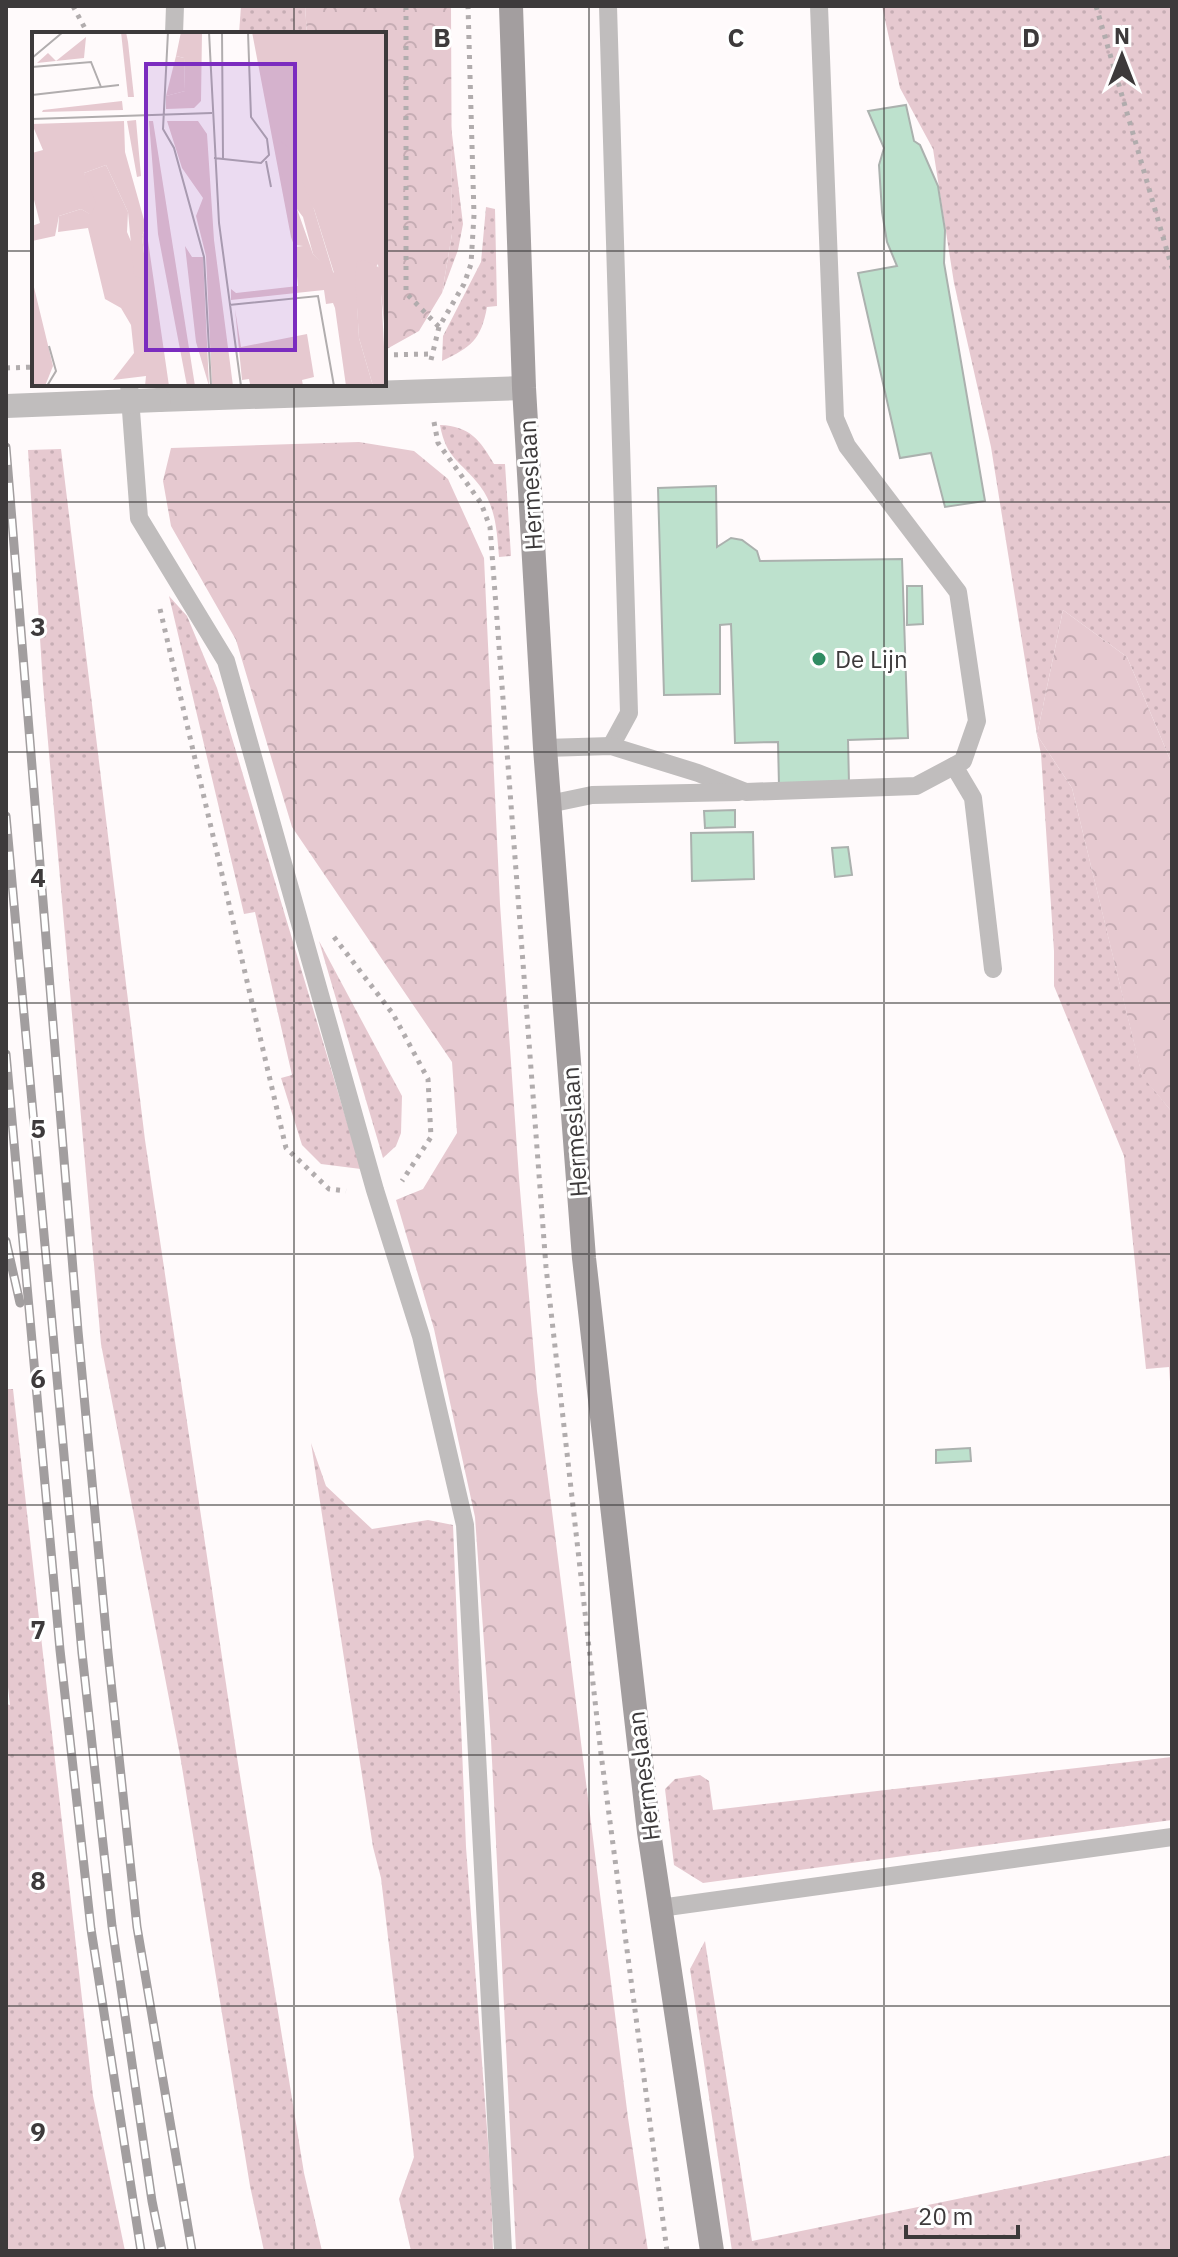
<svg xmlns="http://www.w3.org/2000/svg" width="1178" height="2257" viewBox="0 0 1178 2257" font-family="'IBM Plex Sans',sans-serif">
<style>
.grass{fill:url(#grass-dots)}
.forest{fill:url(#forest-crowns)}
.building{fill:#bde1cd;stroke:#abb1ae;stroke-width:2}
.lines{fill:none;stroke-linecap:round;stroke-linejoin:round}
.path{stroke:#b1acad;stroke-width:5;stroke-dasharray:4 6;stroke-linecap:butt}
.lane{stroke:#c0bdbd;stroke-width:18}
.street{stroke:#c0bdbd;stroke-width:24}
.secondary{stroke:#a39e9f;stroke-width:24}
.rail-casing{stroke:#a29e9f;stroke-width:9}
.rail{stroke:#fff;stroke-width:6;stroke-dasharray:18;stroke-linecap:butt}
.street-bridge{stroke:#c0bdbd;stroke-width:24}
.grid{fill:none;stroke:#3d3a3b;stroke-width:2;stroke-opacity:0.55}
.poi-dot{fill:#308c63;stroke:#fff;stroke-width:3}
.labels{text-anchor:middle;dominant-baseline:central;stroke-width:6;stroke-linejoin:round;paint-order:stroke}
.street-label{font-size:24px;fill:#3d3a3b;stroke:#fff}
.poi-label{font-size:24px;fill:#3d3a3b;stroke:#fff;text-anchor:start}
.inset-road{fill:none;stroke:#b1adae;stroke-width:2}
.view{fill:#7b2cbf;fill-opacity:0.15;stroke:#7b2cbf;stroke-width:4}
.inset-edge{fill:none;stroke:#3d3a3b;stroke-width:4}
.grid-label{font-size:26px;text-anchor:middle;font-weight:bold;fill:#3d3a3b;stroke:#fff;stroke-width:6;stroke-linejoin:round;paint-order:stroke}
</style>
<defs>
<pattern id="grass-dots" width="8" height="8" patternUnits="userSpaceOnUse" patternTransform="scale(2)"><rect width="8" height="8" fill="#e6c9d0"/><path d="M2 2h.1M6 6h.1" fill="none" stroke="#c6adb4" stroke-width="1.8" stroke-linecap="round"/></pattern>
<pattern id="forest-crowns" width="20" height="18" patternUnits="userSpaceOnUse" patternTransform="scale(2)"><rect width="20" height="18" fill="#e6c9d0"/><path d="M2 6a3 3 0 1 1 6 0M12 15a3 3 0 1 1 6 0" fill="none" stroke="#c6adb4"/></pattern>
</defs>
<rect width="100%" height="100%" fill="#fffafb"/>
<g class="grass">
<polygon points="241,6 305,6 307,34 239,34"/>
<polygon points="882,6 1172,6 1172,764 1127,657 1063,610 1037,735 1072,788 1142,1075 1172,1112 1172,1411 1169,1367 1146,1369 1124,1156 1054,986 1054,951 1041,754 1037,735 991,447 954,283 933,149 900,88"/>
<polygon points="451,126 463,224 458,250 442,293 452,234"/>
<path d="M486,207L495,209L497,306L487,307C481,340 471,347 442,361L443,336L481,262Z"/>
<path d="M440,425C470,426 480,440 494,464H505L511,556L499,557C497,532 496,507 480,486C461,461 446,459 440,425Z"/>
<polygon points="61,449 145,1140 236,1751 304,2173 322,2251 264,2251 250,2186 181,1761 101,1344 43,685 28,450"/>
<polygon points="169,596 187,616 217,688 361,1169 321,1164 302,1145 281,1078 292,1075 255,912 244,914"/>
<polygon points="319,941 402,1096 401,1133 396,1146 383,1158"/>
<polygon points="6,1389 13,1389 93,2096 125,2251 6,2251 6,1704 10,1705 6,1669"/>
<polygon points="311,1443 326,1486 372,1529 428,1520 453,1525 466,1847 491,2183 493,2251 411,2251 399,2199 414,2157 381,1878 373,1847"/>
<polygon points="1172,1757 1172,1820 703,1883 674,1865 665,1789 675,1779 700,1775 709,1781 713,1810"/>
<polygon points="705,1941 752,2241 1172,2155 1172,2251 732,2251 690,1969"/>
</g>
<g class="forest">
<polygon points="305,6 451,6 452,234 442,293 419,331 385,350 384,34 307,34"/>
<polygon points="359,442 414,451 448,479 484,558 500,904 519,1178 537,1391 628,2118 648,2251 516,2251 491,1740 475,1517 434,1329 396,1200 423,1189 457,1133 452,1062 292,827 236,640 171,526 163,481 171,448"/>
<polygon points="1063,610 1127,657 1172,764 1172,1112 1142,1076 1072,788 1037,735"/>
</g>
<g class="building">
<polygon points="906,105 914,141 920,145 938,186 945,230 944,263 985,501 945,507 931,453 900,458 858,273 897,266 887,242 882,212 879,165 884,148 868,111"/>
<polygon points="716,486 717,547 731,538 742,540 757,551 760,561 902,559 908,738 848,740 849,784 779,786 778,742 735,743 731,624 720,625 720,694 664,695 658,488"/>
<polygon points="907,586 922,586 923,624 907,625"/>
<polygon points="735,810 735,827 705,828 704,811"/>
<polygon points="753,832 754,879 692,881 691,833"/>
<polygon points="848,847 852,875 835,877 832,848"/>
<polygon points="970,1448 971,1461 936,1463 936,1450"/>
</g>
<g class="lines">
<g class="path">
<polyline points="73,6 88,34"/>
<polyline points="406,6 406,293 439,327"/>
<polyline points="1096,6 1172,268"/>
<polyline points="384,355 431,354"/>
<polyline points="431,360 439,327 464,284 471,264 474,215 468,6"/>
<polyline points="6,368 34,367"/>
<polyline points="434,422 438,443 481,503 490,527 546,1267 601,1754 667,2251"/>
<polyline points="160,609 286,1148 329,1189 346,1191"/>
<polyline points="334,937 393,1014 428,1079 431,1137 402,1181"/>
</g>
<g class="lane">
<polyline points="608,6 629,713 611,746"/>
<polyline points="174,34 175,6"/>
<polyline points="129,384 139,518 226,661 375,1190 421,1336 465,1525 503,2251"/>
<polyline points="545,748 611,746 698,773 746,792 916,786 963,761 977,721 958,592 847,446 835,418 819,6"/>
<polyline points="954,766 973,798 993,969"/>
<polyline points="549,804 592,795 739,792"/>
<polyline points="660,1908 1172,1837"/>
</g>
<polyline class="street" points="159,400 524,388"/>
<polyline class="secondary" points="511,6 524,388 545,748 584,1258 649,1832 712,2251"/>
<g class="rail-casing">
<g id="rail">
<polyline points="6,447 78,1331 108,1653 137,1927 192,2251"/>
<polyline points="6,816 82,1653 112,1926 152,2201 162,2251"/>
<polyline points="6,1054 60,1650 91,1929 141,2251"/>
<polyline points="6,1241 20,1303"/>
</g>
</g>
<use href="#rail" class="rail"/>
<polyline class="street-bridge" points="6,406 159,400"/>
</g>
<path class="grid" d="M294,6V34M589,6V2251M884,6V2251M6,251H34M384,251H1172M294,384V2251M6,502H1172M6,752H1172M6,1003H1172M6,1254H1172M6,1505H1172M6,1755H1172M6,2006H1172"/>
<circle class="poi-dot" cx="819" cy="659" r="8"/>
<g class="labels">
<g class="street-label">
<text transform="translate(530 485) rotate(-93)">Hermeslaan</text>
<text transform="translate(574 1132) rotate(-94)">Hermeslaan</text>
<text transform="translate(643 1776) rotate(-97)">Hermeslaan</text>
</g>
<g class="poi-label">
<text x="835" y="659">De Lijn</text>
</g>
</g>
<g transform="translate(32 32)">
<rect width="354" height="354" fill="#fffafb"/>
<path d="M89,0H94L96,10L102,65H96ZM220,0H354V311L346,232L326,260L325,271L327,306L341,354H314L303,276L301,271L294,272L292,258L199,268V257L204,261L266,254L262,215L271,214L262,213L259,205ZM249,132L282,177L302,241L281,222ZM54,5L52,26L5,31L16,21L24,29ZM144,24L152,26L153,59L134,64ZM117,89H121L163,354H155L126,202ZM74,133L96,180L95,200L115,247L110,204L114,195L137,354H113L114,344L81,348L102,321L99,293L89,276L73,267L56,196L26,200L27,184L49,177L58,182L52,141ZM153,214L160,225H171L177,354L164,310ZM0,247L21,334L13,354H0ZM203,277L209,315L275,302L282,345L270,348L271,354H213L218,352L217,347L210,348Z" fill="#e6c9d0" fill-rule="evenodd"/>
<path d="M149,0H170L169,69L162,76L134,77V64L153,59L152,26L144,24ZM90,69L91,78L10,80L11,78ZM104,88L109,144L105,145L95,89ZM92,89L93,120L114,195L110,204L115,248L102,244L96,180L74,133L52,141L64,171L59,183L49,177L27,184L23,204L0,209V194L8,191L0,160V121L11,118L0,92ZM135,89H166L175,102L182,208L201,354H180L174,224L164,184L171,166L150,136ZM248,109L256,115L282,177L302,243L281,222L271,185L258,168L245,125ZM333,228L348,236L354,354H341L327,306L323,245L325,230Z" fill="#e6c9d0"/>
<path class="inset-road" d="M136,0L131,97L142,116L172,225L179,354M177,0L187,191L209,354M190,0L191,126M0,26L31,0M0,35L59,30L69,55M0,63L87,53M0,87L180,81M182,126L229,131L237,123L235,107L219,85L216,0M234,129L239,155M197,273L286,264L302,354M15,354L24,339L17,314"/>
<path class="view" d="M114,32H263V318H114Z"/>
<rect width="354" height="354" class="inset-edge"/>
</g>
<g class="grid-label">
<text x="442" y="47">B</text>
<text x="736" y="47">C</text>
<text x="1031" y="47">D</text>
<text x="38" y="636">3</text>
<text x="38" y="887">4</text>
<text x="38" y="1138">5</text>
<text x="38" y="1388">6</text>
<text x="38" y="1639">7</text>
<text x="38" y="1890">8</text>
<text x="38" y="2141">9</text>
</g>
<rect width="1178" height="2257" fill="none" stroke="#3d3a3b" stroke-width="16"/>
<g transform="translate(1122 56)" stroke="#ffffff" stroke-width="6" paint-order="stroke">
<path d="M0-6L14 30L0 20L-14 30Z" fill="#3d3a3b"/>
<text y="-12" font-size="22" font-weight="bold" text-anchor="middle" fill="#3d3a3b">N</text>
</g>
<path d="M906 2225v12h112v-12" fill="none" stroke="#3d3a3b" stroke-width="4"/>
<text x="918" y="2225" font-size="24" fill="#3d3a3b" stroke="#ffffff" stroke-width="6" paint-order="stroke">20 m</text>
</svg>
